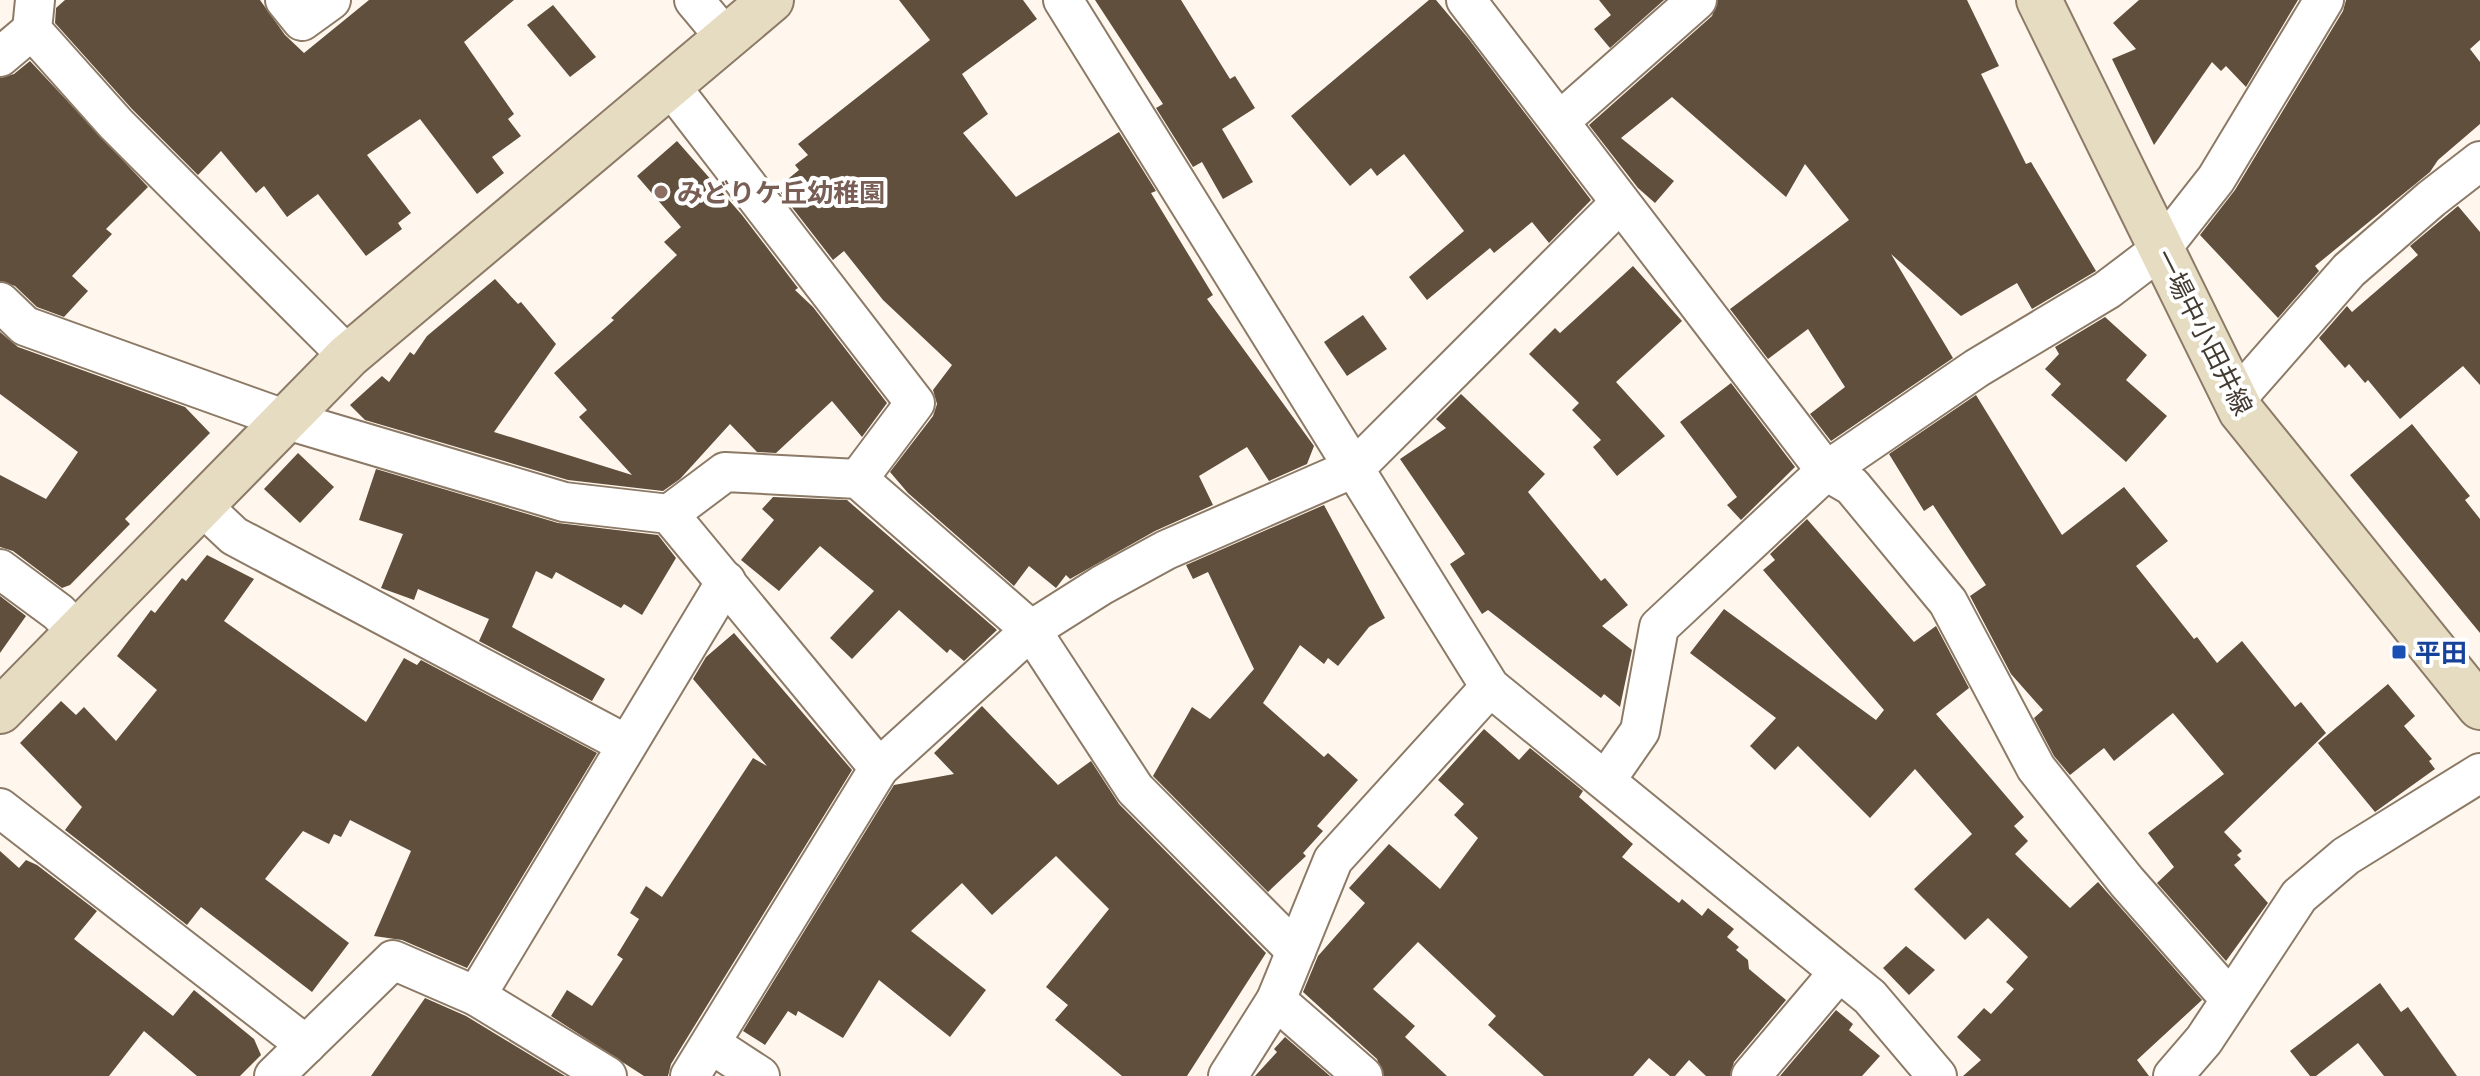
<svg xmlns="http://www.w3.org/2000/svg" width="2480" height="1076" viewBox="0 0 2480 1076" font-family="Ubuntu,'Noto Sans JP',sans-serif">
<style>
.building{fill:#5f4f3c}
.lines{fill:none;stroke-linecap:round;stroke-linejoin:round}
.street-casing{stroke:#8c7a66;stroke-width:42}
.secondary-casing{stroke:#8c7a66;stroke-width:48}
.street{stroke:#fff;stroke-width:38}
.secondary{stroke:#e6dcc2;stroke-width:44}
.education-dot{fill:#8d6e63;stroke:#fff;stroke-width:3}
.transit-dot{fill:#1a4fb4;stroke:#fff;stroke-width:3}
.labels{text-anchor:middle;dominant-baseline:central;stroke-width:8;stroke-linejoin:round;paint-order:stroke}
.education-label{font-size:26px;font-weight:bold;fill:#785e54;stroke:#fff;text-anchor:start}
.street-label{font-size:26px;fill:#433b32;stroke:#fff}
.transit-label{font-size:26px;font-weight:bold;fill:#164399;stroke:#fff;text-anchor:start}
</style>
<rect width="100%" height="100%" fill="#fff7ee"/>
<g class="building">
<polygon points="65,0 260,0 285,35 304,53 369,0 514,0 464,42 514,114 508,119 521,136 492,157 504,173 477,194 420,119 367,155 411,213 398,223 402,229 366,256 318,194 287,217 264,186 256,193 221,151 198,175 132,109 55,23 56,8"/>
<polygon points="899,0 1023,0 1037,19 962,74 988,114 963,133 1016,197 1119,132 1156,191 1151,193 1213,295 1207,299 1314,446 1307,464 1269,481 1247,447 1199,476 1213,505 1155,531 1070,579 1066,575 1056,588 1029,566 1014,586 908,493 890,472 933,416 937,404 933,390 952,365 883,300 844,251 833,260 777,188 799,170 795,165 808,155 798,144 930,40"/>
<polygon points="1095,0 1181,0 1230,79 1235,76 1255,108 1222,129 1253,182 1223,199 1202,162 1193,167 1156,108 1163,104"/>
<polygon points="1429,0 1436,0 1468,38 1591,200 1549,243 1532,222 1494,253 1490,248 1427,300 1409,277 1464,231 1404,154 1377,176 1371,168 1350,186 1291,116"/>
<polygon points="1599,0 1664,0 1610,48 1594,29 1611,15"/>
<polygon points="1718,0 1967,0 1999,66 1981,74 2026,164 2031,162 2096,271 2032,309 2017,283 1961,316 1891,254 1953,358 1831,441 1810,414 1845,387 1808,329 1768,359 1730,309 1849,220 1805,164 1786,197 1672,97 1621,138 1674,181 1655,203 1638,188 1589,125 1712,16"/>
<polygon points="2139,0 2298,0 2246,87 2226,66 2221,71 2212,62 2154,145 2112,59 2136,49 2113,23"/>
<polygon points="2346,0 2480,0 2480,40 2470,49 2480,62 2480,124 2438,160 2430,172 2315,266 2319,271 2278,318 2200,235 2235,190 2343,11"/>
<polygon points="553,5 596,57 570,77 527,25"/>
<polygon points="30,61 148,187 106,229 112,234 72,276 88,291 64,317 37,307 15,286 0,281 0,78 14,74"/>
<polygon points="677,141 742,215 798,288 795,290 813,307 887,403 862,437 832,401 776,453 757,452 730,424 680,479 663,491 568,480 365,420 350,405 382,376 389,382 410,352 414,355 427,336 495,279 518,304 521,302 556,344 494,432 632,475 579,417 587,410 554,373 614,320 611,318 677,255 664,242 681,227 637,176"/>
<polygon points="2458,206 2480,232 2480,385 2463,366 2400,419 2368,380 2365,383 2349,364 2345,368 2319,338 2347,306 2352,312 2418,255 2410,246"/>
<polygon points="1633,266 1682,321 1616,382 1665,436 1617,476 1593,447 1601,440 1572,410 1579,403 1529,354 1555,328 1560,333"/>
<polygon points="1363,315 1387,349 1347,376 1324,342"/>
<polygon points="2105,317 2147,355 2126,380 2167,416 2126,462 2051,395 2061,384 2045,369 2059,354 2055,347"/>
<polygon points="0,332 18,347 185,407 210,433 125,519 130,524 70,585 62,588 13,551 0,547 0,475 46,499 78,452 0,394"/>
<polygon points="1731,383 1795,467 1741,520 1727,505 1737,497 1680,422"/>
<polygon points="1461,394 1545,474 1528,492 1601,581 1605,578 1628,605 1602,626 1632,650 1620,707 1604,694 1601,698 1488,610 1482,614 1450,564 1465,554 1400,459 1446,428 1436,419"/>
<polygon points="1976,395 2062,535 2124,487 2168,541 2136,566 2194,639 2197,637 2217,663 2242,641 2295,707 2301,702 2326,733 2224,832 2242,851 2237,855 2241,859 2234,865 2268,903 2226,961 2157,883 2174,867 2148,833 2224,774 2173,713 2114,761 2104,748 2070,775 2054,756 2034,718 2043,710 2011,674 1970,596 1986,585 1933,505 1924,511 1889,454"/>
<polygon points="2412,424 2470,496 2465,500 2480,519 2480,633 2350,475"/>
<polygon points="298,453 334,487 300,523 264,489"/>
<polygon points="376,469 558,523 658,535 676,558 642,615 624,604 621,608 556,572 552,579 536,571 512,627 605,679 592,701 479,641 489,619 418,589 414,600 381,588 403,534 359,520"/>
<polygon points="773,497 847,500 997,630 964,661 950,649 947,653 899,610 852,659 830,638 874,591 820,546 779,591 741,560 774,520 762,509"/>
<polygon points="1324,505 1385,618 1369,627 1338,666 1328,658 1324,664 1300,645 1263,703 1324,757 1328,753 1358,780 1317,826 1323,831 1303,853 1306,856 1268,892 1153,776 1192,707 1210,719 1254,669 1208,572 1193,579 1186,565"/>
<polygon points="1807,519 1914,642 1936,626 1969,688 1936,714 2024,817 2014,826 2028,841 2015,854 2070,908 2098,882 2202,1000 2137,1060 2149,1076 1963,1076 1981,1060 1957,1037 1984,1008 1991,1014 2014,989 2006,982 2028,957 1988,918 1965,940 1914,889 1972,834 1915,769 1870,818 1798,746 1775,770 1750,746 1776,718 1690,653 1724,609 1876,720 1884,710 1763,570 1775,560 1770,554"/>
<polygon points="207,555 254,579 224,621 366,722 404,658 417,665 421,660 597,753 467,968 402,940 374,936 411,851 350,820 341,837 334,834 329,844 303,831 265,879 349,943 312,992 201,907 187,925 65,830 82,807 20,743 61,701 76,715 84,707 116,741 157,690 117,656 151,610 155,613 182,578 186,581"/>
<polygon points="0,596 26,616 0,653"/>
<polygon points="734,633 852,770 671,1064 668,1076 644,1076 551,1016 567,990 592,1006 623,959 617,955 639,919 630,913 646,886 662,897 753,758 767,766 693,679 706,657"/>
<polygon points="2388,684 2415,716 2404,726 2432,759 2429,761 2435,769 2375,812 2318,743"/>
<polygon points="982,706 1058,785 1091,761 1119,804 1266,953 1187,1076 1122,1076 1055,1020 1068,1005 1046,987 1109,909 1056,856 992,915 962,883 911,931 986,990 950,1037 879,980 843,1038 798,1011 796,1016 788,1011 765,1045 743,1031 894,785 954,774 934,753"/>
<polygon points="1484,729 1519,760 1530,748 1583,791 1579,797 1633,844 1622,857 1679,903 1682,899 1702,916 1708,908 1734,929 1727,937 1739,947 1736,950 1748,960 1749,969 1786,1000 1734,1062 1730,1076 1706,1076 1689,1060 1675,1076 1670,1076 1649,1058 1633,1076 1544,1076 1488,1025 1496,1016 1418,942 1373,989 1415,1026 1405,1037 1447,1076 1384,1076 1377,1059 1303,992 1318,956 1365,903 1349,888 1389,844 1440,889 1478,838 1454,815 1464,804 1438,780"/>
<polygon points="0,851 19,868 26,860 37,865 97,911 74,939 173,1016 194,990 254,1039 261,1055 240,1076 197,1076 144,1031 109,1076 0,1076"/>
<polygon points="1906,946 1935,970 1909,995 1883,968"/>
<polygon points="2380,983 2401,1012 2408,1007 2457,1076 2384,1076 2358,1043 2316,1076 2310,1076 2290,1051"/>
<polygon points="425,998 466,1016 565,1076 371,1076"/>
<polygon points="1836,1010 1853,1024 1849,1030 1880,1056 1862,1076 1780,1076"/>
<polygon points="1285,1037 1330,1076 1255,1076 1277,1052 1274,1049"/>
</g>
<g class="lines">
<g class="street-casing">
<g id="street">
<polyline points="35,0 32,30 116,124 348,356"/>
<polyline points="285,0 302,21 331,0"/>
<polyline points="694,0 725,37"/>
<polyline points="1063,0 1490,687 1870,997 1937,1076"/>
<polyline points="1466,0 1826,471 1852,486 1948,602 2036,768 2127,882 2230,999"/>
<polyline points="0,57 32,30"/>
<polyline points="669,84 915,403 858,479"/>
<polyline points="1561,120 1697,0"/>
<polyline points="0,302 25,326 284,419 564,502 669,514 879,768"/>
<polyline points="2235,400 2349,270 2431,199 2480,161"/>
<polyline points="200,504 234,536 626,744"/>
<polyline points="669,514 725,472 858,479 1031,630 1135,789 1296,951"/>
<polyline points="0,569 58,612 77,631"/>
<polyline points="1606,780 1640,731 1659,627 1826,471 1977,368 2107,290 2161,249 2216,179 2324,0"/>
<polyline points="0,808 306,1045"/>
<polyline points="476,996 726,581"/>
<polyline points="1276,1000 1363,1076"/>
<polyline points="711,1044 760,1076"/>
<polyline points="274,1076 393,960 476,996 607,1076"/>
<polyline points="690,1076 879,768 1031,630 1102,585 1166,550 1356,467 1620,203"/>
<polyline points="1228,1076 1276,1000 1333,860 1490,687"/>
<polyline points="1751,1076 1839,972"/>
<polyline points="2173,1076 2204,1040 2299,896 2346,856 2480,773"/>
</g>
</g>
<g class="secondary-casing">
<g id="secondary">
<polyline points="2039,0 2241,411 2480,707"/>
<polyline points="0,711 348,356 771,0"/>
</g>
</g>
<use href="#street" class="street"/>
<use href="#secondary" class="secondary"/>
</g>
<circle class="education-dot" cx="661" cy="192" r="8"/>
<rect class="transit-dot" x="2391" y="644" width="16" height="16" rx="4"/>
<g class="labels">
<g class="education-label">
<text x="677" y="192">みどりケ丘幼稚園</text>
</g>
<g class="street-label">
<text transform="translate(2204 332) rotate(63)">一場中小田井線</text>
</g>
<g class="transit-label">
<text x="2415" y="652">平田</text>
</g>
</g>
</svg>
